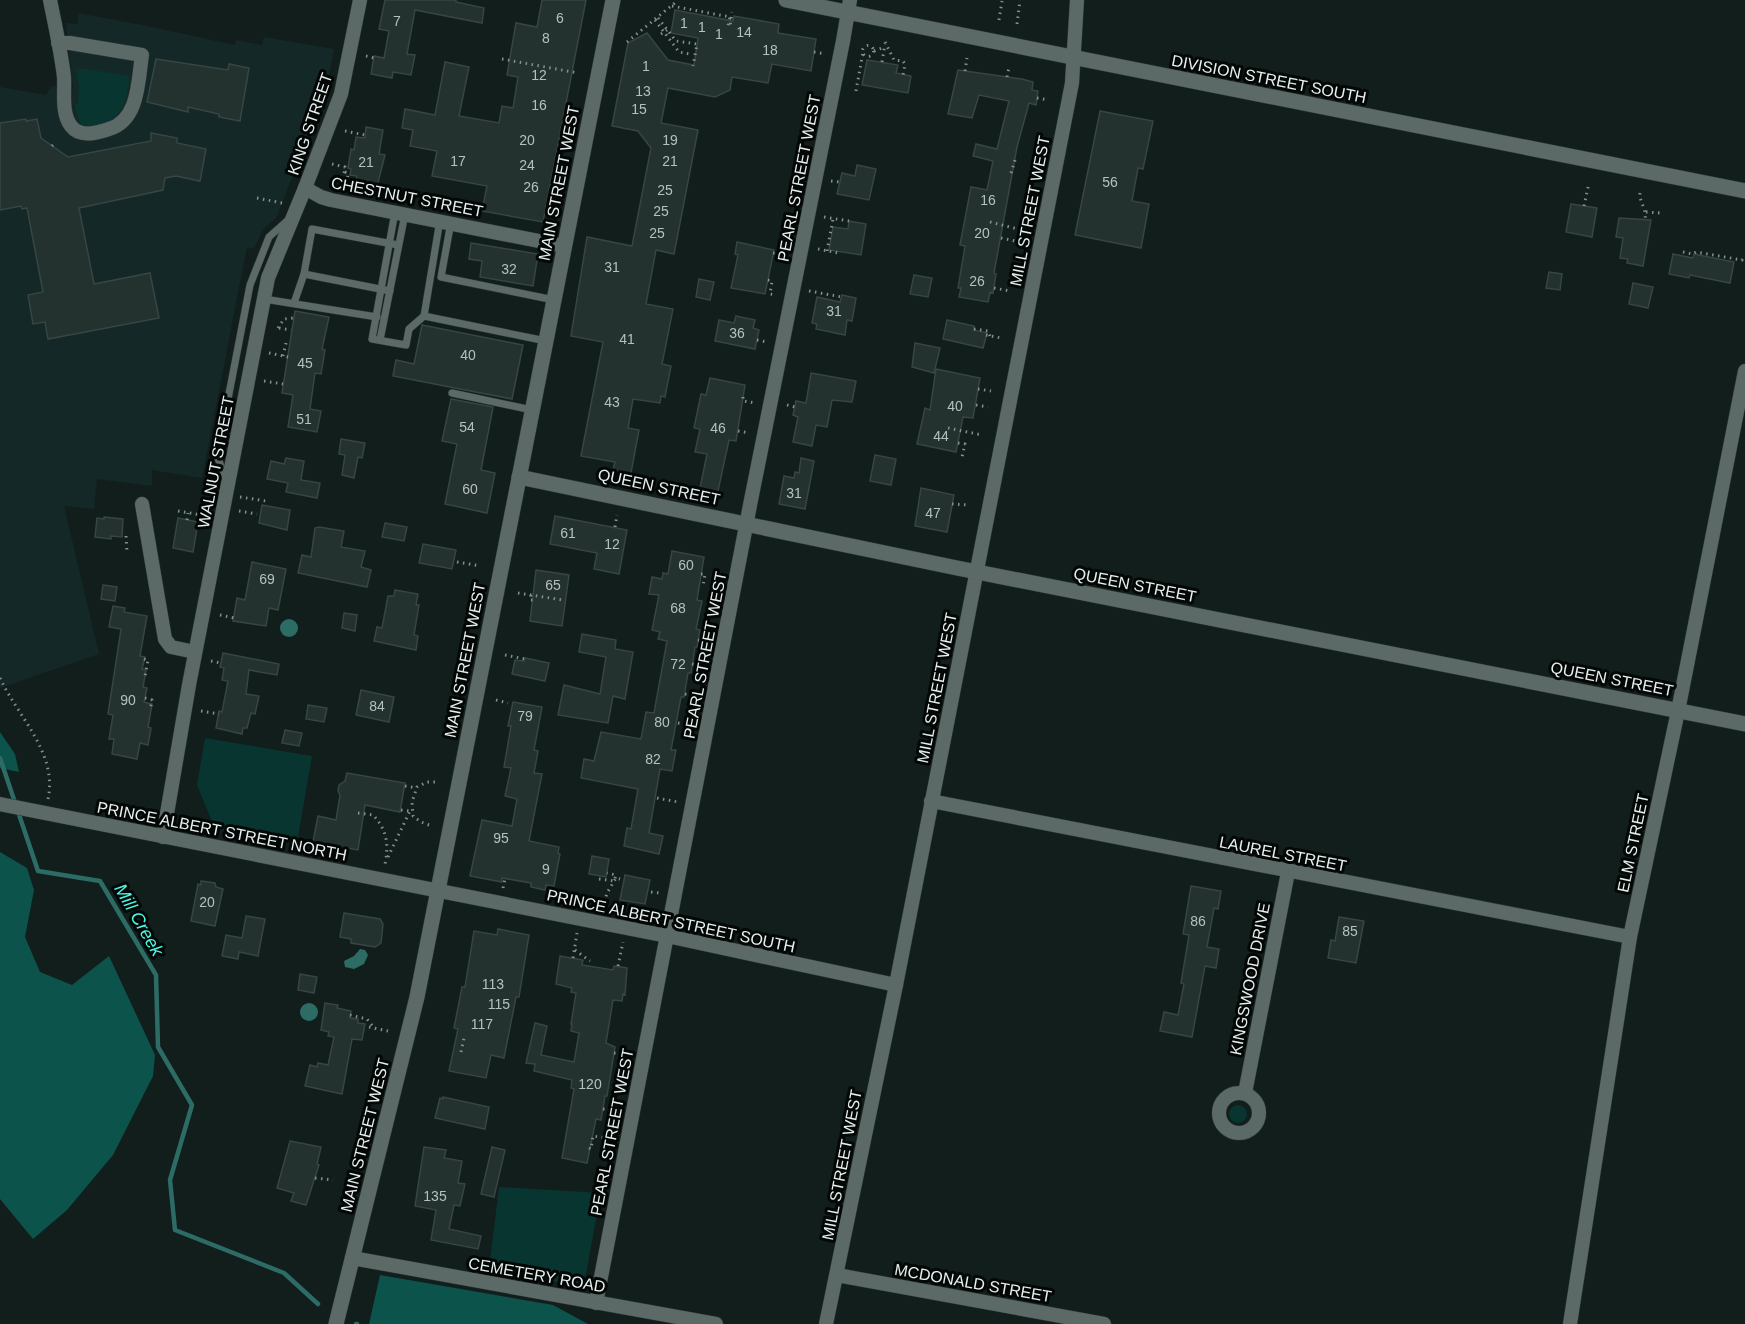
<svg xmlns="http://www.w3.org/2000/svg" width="1745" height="1324" viewBox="0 0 1745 1324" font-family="Helvetica,sans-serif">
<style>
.built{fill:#142927}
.green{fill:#083530}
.forest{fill:#0c534c}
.water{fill:#2c6c65}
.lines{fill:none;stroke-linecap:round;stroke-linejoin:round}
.stream{stroke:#2c6c65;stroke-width:4.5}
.building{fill:#23312f;stroke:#374543;stroke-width:1.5}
.lane-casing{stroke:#2f3635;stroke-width:8}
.street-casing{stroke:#2f3635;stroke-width:15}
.secondary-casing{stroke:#2f3635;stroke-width:16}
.path{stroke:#86908e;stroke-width:3;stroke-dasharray:1.5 4.5;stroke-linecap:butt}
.lane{stroke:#5b6967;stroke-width:7}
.street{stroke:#5b6967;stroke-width:14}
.secondary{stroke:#5b6967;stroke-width:15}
.path-bridge{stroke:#86908e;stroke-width:3;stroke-dasharray:1.5 4.5;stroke-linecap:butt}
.labels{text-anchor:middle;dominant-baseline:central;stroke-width:6;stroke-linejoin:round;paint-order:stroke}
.number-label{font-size:14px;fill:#b6c0be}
.street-label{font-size:16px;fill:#e7f0ee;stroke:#030706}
.water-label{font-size:18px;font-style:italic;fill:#4bf9e7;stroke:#030706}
</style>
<rect width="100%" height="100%" fill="#111e1c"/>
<polygon class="built" points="78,13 142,25 235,45 236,40 262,45 264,37 334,49 327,86 319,110 276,218 263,229 254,249 247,247 202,478 152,470 152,486 97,479 94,509 64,506 99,654 0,688 0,87 46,95 52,86 73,89 66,23 78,24"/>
<g class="green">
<path d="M76,69H85L129,76C129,96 122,121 99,125C92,126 87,127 81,124L77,115L75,104H78L79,86Z"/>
<polygon points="205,738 312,756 297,843 215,829 197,785"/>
<circle cx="1238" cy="1114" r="9"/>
<polygon points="499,1187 601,1193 586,1274 582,1281 573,1285 489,1269"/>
</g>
<g class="forest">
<polygon points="0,732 15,754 19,772 0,768"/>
<polygon points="0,852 27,868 34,890 25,937 40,972 72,985 109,956 155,1055 153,1076 113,1155 67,1210 33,1239 0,1199"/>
<polygon points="380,1275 553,1305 588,1324 369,1324"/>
</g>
<g class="water">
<circle cx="289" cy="628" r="9"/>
<polygon points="360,949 365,950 368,955 364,964 354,969 345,967 344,961 354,956"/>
<circle cx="309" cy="1012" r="9"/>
</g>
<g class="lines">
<g class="stream">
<polyline points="0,758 38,871 100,881 156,975 158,1047 192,1105 170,1180 175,1230 284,1273 318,1304"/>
<polyline points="356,1324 357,1324"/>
</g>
</g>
<g class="building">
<polygon points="385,0 456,0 456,2 484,8 482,23 415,10 407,54 415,55 411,75 393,72 392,78 371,74 374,56 384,58 389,31 379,29"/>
<polygon points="542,0 586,0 543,222 482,211 487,186 432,176 437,151 410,146 413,130 402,128 405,109 435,115 445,62 469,67 459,116 499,123 502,106 513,108 518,77 507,75 516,23 537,27"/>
<polygon points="675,10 733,21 734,16 779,24 778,33 816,39 811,71 772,64 768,83 732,77 730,90 715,97 668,88 661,123 698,130 674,254 656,250 646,304 673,309 662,364 671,366 665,397 661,396 660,403 633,399 628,428 639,430 631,473 613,470 615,462 581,456 603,342 571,336 587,237 632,246 651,148 638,131 612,126 628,43 647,33 668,60 694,65 698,38 671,33"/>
<polygon points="156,59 228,70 229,64 249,68 240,121 219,117 219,114 188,107 188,112 147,102"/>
<polygon points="867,60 898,65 896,73 911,76 908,93 862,85"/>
<polygon points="958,70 1022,79 1033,82 1032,90 1038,91 1036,105 1029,103 1017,147 994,273 996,274 993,293 990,292 988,302 959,297 961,288 958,288 965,246 960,245 971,187 987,190 993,161 973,156 976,144 997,149 1009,101 979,95 972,118 948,114"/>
<polygon points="1100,111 1153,121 1143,169 1138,168 1132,201 1149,204 1141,248 1075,235"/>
<polygon points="26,119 26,121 37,119 41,138 68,157 151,141 151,133 177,138 177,143 206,149 200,181 176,176 165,178 163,190 79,208 94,284 150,273 159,318 48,339 45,322 33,324 28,295 43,292 27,208 22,209 21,206 0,210 0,123"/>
<polygon points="366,127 383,130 379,154 385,155 376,190 359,187 361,181 356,180 357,176 350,175 351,169 348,168 351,149 354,150 356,137 365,138"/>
<polygon points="857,165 876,169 869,200 837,194 842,173 855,176"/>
<polygon points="1571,204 1597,208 1592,237 1566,232"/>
<polygon points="1619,218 1651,220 1643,266 1627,263 1628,259 1620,258 1623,238 1616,237"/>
<polygon points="849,221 866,224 861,255 829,250 833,227 848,229"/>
<polygon points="737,242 774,250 765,294 731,288 738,255 735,254"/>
<polygon points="471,243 538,254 533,286 480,277 482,261 469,259"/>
<polygon points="1673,254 1693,258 1694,254 1734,262 1730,283 1690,275 1689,278 1669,274"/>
<polygon points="1549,272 1562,274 1560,290 1546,288"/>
<polygon points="914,275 932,278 928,297 910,294"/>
<polygon points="699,279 714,282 710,300 696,297"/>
<polygon points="1633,283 1653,287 1648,308 1629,304"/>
<polygon points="842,295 856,298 852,321 847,320 845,335 816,329 817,324 812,323 817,297 840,302"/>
<polygon points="295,311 329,317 322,349 325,350 321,374 315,373 310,409 321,411 317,432 288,427 293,395 282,393"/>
<polygon points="736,316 755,320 753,328 759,330 755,349 715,341 719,320 734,323"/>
<polygon points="947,320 974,326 974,330 987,333 983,348 943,339"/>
<polygon points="422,325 523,345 512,399 393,376 396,360 414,364"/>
<polygon points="915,343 940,348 934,373 912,367"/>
<polygon points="936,369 980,378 973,418 963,417 956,452 917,444 925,408 930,410"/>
<polygon points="811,373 856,381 852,402 832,400 827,427 816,425 812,446 793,442 798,417 793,415 796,401 806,403"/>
<polygon points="710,378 745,385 736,441 729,440 718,491 700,488 707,454 695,452 700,429 694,428 701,394 706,395"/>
<polygon points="451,399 493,407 481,470 495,473 487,513 445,504 457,444 442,441"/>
<polygon points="341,439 365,443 362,458 358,457 354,478 342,475 345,455 339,454"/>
<polygon points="875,455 896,459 891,485 870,481"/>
<polygon points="286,458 304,461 301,480 320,483 317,498 286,492 288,483 267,479 271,461 284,464"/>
<polygon points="801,458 814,461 805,509 779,504 784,476 794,478 795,472 799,473"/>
<polygon points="921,488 954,495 947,532 915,526"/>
<polygon points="262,505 290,510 287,530 259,523"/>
<polygon points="555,516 627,530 619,574 594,569 597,553 550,544"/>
<polygon points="104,517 123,519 122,537 111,536 111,539 95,537 97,518 104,519"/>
<polygon points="178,518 198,522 193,552 173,548"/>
<polygon points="385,523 407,527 404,541 382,537"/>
<polygon points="319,527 344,531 341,547 365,551 361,567 371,570 367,587 298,573 302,555 311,557 315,528"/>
<polygon points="423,544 456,550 452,569 419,563"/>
<polygon points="672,551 704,557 697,600 702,601 696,629 700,630 697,647 695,647 691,673 688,673 684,697 681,697 671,750 676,750 672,771 660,769 649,833 663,836 659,854 624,846 627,828 631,829 638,789 581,778 584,759 594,761 601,732 641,739 646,712 654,713 667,641 658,639 660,632 652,630 659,595 649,594 652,577 662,579 663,573 668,574"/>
<polygon points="252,562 286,569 278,610 269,608 266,626 233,621 237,598 245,600"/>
<polygon points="536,570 569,575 562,626 530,621"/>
<polygon points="103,585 117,587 115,601 101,599"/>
<polygon points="395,590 418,594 416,605 419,605 414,635 418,636 416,650 374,641 377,627 382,628 388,596 394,596"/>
<polygon points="113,606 125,608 124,612 147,616 140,656 145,657 142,669 146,670 143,687 147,688 144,702 152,704 148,727 151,728 148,745 140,743 137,759 112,754 114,739 109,739 113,715 108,714 121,629 109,627"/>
<polygon points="344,613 357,615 355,631 342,628"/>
<polygon points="582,634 616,640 615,649 633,652 625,699 613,696 608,723 558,715 564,685 600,694 606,657 579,652"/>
<polygon points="223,653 279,664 277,675 249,670 246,694 259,696 255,714 251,713 247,728 243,728 242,734 216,728 219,711 222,712 228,681 222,680 224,668 220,667"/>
<polygon points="525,658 549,663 545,681 512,674 515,660 524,661"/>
<polygon points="361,690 394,697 389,722 356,715"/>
<polygon points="513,702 542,707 534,750 538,751 534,773 542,774 529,841 559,847 558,853 560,854 554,886 546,885 545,890 531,887 531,883 502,878 502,882 470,876 482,820 512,826 517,799 505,796 511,768 504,767 511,726 508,726"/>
<polygon points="308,705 327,708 324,722 306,719"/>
<polygon points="285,730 302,733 299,746 282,743"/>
<polygon points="347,773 405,783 400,812 365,805 358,850 313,842 318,816 336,820 340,795 338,791 339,785 345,781"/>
<polygon points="592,856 609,859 606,877 589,874"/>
<polygon points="625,875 650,880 645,904 620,900"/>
<polygon points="201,881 215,883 216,887 223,889 215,926 191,921 198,884 201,885"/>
<polygon points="1191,886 1221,891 1218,909 1214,908 1207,947 1219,949 1216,968 1205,966 1192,1037 1160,1031 1164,1012 1178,1015 1184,984 1181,983 1189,935 1183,934"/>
<polygon points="344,913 380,919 383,924 381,943 375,947 351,943 351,939 340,937"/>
<polygon points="246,916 265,919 258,956 239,952 238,959 222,956 226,935 242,938"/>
<polygon points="1339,917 1364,921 1356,963 1328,958 1331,940 1335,941"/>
<polygon points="498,929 529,935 519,997 516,997 504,1058 491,1055 486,1078 449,1071 458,1029 454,1028 462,987 465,987 474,931 497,935"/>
<polygon points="560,956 583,960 582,965 613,970 614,966 627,968 625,995 623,994 622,1001 613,1000 606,1043 615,1047 607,1096 605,1096 601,1120 596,1119 587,1163 562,1158 574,1089 571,1088 572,1080 534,1071 535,1064 526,1063 535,1023 547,1026 541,1055 574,1062 579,1033 571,1031 572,1024 571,1024 576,993 571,992 572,988 556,984"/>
<polygon points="300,974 317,977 314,993 298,990"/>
<polygon points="325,1003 338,1005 337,1008 351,1011 350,1018 358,1019 358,1023 365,1024 362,1040 352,1039 342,1094 305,1086 310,1065 317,1067 318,1063 328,1065 334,1037 328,1036 329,1032 321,1030"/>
<polygon points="443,1097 489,1107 485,1129 435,1118 440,1098 443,1099"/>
<polygon points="290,1141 321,1147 317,1164 319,1165 306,1205 291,1201 294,1193 277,1188"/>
<polygon points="424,1147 446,1150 444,1158 462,1161 458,1183 465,1184 460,1206 454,1205 449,1229 481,1236 478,1249 431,1240 436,1210 415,1206"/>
<polygon points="492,1147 505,1150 494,1197 481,1194"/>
</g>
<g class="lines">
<g class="lane-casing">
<g id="lane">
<polyline points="395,212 372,339 406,345 409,329 424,316"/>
<polyline points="440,220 424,316 546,341"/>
<polyline points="451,222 441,277 554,300"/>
<polyline points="390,291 304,274 312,229 398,245"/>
<polyline points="264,299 377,317"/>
<polyline points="294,303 304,274"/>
<polyline points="380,340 405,214"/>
<polyline points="452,393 532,410"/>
<polyline points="226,479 217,456 250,285 269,237 288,220"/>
</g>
</g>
<g class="street-casing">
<g id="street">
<path d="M50,0C55,25 61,51 64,77C65,92 61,113 71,126C80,138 97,133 109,129C139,120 138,81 142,55L70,43H58"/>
<polyline points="305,188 341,94 360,0"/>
<polyline points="142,504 165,639 171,647 195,652"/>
<polyline points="931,801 1630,937"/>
<polyline points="0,804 667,936 896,985"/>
<polyline points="163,837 189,685 268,278 305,188 321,197 331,200 564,246"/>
<circle cx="1239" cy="1113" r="20"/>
<polyline points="1245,1093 1288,872"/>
<polyline points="352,1258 716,1324"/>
<polyline points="837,1275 1104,1324"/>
<polyline points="596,1303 751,500 843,41 850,0"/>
<polyline points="826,1324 896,985 1072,83 1077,0"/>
<polyline points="1570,1324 1630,937 1678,711 1745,371"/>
</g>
</g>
<g class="secondary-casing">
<g id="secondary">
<polyline points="786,0 1745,191"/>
<polyline points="519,477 957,568 1745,724"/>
<polyline points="336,1324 417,997 613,0"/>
</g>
</g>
<g class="path">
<polyline points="672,6 730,17 728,26 730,26 732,12"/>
<polyline points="658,18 676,41 697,44 693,66"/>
<polyline points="655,20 679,52 690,54"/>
<polyline points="999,20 1002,1"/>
<polyline points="1017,24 1020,0"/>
<polyline points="627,42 676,2"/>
<polyline points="885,42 894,60 903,61 905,64 903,75"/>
<circle cx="868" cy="51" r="5.5"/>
<polyline points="874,51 885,47"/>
<polyline points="814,52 825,54"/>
<polyline points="366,56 374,58"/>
<polyline points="502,59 578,73"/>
<polyline points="882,62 885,44"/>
<polyline points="965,71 967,58"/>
<polyline points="1007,77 1009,67"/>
<polyline points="856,91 863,52"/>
<polyline points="1037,98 1048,100"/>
<polyline points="345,131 365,135"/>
<polyline points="52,146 53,145"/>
<polyline points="332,164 345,167 342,186"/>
<polyline points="345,172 348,173 347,181 360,184"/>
<polyline points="1011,173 1016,157"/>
<polyline points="831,181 840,182"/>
<path d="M1640,193C1639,202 1647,209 1645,219"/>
<polyline points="257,198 282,203"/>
<polyline points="1584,206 1589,183"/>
<polyline points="1646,212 1660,213"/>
<polyline points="824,217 849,221"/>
<polyline points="990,222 1022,230"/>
<polyline points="1001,238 1020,242"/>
<polyline points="818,249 838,253 839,251"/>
<polyline points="827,251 833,219"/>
<polyline points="1683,252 1692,254 1696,252 1742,260 1743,258 1745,259"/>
<polyline points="773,253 785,254"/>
<polyline points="768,280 772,281 770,294 776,295"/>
<polyline points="994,288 1010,291"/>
<polyline points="809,291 842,297"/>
<polyline points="278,328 284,319 293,318"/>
<polyline points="279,328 291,330"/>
<polyline points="974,329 988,331 990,336"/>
<polyline points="986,335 1001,338"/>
<polyline points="757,340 767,342"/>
<polyline points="269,353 288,357"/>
<polyline points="283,356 286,343"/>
<polyline points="264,381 283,384"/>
<polyline points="978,389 991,391"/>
<polyline points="743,397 743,401 755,403"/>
<polyline points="787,405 795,407"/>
<polyline points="976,405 988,407"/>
<polyline points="948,428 982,435"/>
<polyline points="738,431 749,433"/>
<polyline points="958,443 965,444 962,457"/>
<polyline points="621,483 623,472"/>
<polyline points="240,497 266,501"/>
<polyline points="705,500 707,489"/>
<polyline points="952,504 969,505"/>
<polyline points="178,511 208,516"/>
<polyline points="239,511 257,514"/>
<polyline points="187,520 188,513"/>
<polyline points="615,527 617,515"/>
<polyline points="126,536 127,552"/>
<polyline points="457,562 480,566"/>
<polyline points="701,574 705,574 703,586"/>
<polyline points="518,593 563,600"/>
<polyline points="531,595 530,600 533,600"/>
<polyline points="220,615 234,618"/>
<polyline points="698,640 708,642"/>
<polyline points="505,655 525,659"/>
<polyline points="144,659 148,660 145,676"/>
<polyline points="211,661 221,663"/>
<polyline points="692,664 703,666"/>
<path d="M0,678C18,717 58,753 48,799"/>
<polyline points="685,694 698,697"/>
<polyline points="145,698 152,700 150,710"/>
<polyline points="496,700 508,703"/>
<polyline points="201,711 219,714"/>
<polyline points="678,723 692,726"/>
<polyline points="405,786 416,788"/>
<polyline points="657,798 678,802"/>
<polyline points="401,810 410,811"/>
<path d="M358,813L373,815C387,830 389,844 385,864"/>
<polyline points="429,825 421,822 413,816 412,802 417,787 427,782 438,782"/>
<polyline points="388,857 410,811"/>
<polyline points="599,879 614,881 616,875 607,873"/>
<polyline points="503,888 505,879"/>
<polyline points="651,892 660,893"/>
<polyline points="603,908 607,893 616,878 620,879"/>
<polyline points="575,950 590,961"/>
<polyline points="573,958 577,933"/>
<polyline points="618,966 623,942"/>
<polyline points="350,1015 367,1019 375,1029"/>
<polyline points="369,1027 388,1031"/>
<polyline points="461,1052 464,1038"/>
<polyline points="614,1053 629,1056"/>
<polyline points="603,1109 619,1112"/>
<polyline points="589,1148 591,1149 593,1136 613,1139"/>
<polyline points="315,1178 333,1180"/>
</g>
<use href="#lane" class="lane"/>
<use href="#street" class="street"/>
<use href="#secondary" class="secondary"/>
<polyline class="path-bridge" points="661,34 667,30"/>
</g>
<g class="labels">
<g class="number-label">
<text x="560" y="18">6</text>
<text x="397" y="21">7</text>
<text x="684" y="23">1</text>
<text x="702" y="27">1</text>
<text x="744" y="32">14</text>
<text x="719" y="34">1</text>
<text x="546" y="38">8</text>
<text x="770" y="50">18</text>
<text x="646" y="66">1</text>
<text x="539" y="75">12</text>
<text x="643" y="91">13</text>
<text x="539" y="105">16</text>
<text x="639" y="109">15</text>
<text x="527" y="140">20</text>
<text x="670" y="140">19</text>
<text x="458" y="161">17</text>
<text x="670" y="161">21</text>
<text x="366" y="162">21</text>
<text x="527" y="165">24</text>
<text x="1110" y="182">56</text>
<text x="531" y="187">26</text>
<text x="665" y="190">25</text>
<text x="988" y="200">16</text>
<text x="661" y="211">25</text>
<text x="657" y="233">25</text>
<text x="982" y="233">20</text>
<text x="612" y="267">31</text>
<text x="509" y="269">32</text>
<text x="977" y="281">26</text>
<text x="834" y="311">31</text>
<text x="737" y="333">36</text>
<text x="627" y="339">41</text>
<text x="468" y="355">40</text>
<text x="305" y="363">45</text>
<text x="612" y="402">43</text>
<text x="955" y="406">40</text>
<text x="304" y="419">51</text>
<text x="467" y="427">54</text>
<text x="718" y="428">46</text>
<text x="941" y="436">44</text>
<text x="470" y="489">60</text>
<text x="794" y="493">31</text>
<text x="933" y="513">47</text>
<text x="568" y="533">61</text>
<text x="612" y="544">12</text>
<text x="686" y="565">60</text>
<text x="267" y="579">69</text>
<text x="553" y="585">65</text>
<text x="678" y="608">68</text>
<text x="678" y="664">72</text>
<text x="128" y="700">90</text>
<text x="377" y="706">84</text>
<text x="525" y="716">79</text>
<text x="662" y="722">80</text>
<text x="653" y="759">82</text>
<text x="501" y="838">95</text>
<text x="546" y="869">9</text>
<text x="207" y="902">20</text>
<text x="1198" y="921">86</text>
<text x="1350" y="931">85</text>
<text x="493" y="984">113</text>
<text x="499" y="1004">115</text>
<text x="482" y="1024">117</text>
<text x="590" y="1084">120</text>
<text x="435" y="1196">135</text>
</g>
<g class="street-label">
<text transform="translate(1269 79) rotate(11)">DIVISION STREET SOUTH</text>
<text transform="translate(310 124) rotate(-71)">KING STREET</text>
<text transform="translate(799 178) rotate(-79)">PEARL STREET WEST</text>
<text transform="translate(559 183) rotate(-79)">MAIN STREET WEST</text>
<text transform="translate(407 197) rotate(11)">CHESTNUT STREET</text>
<text transform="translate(1030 211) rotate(-79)">MILL STREET WEST</text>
<text transform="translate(216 462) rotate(-79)">WALNUT STREET</text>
<text transform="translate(659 487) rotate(12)">QUEEN STREET</text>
<text transform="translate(1135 585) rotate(11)">QUEEN STREET</text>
<text transform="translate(705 655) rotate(-79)">PEARL STREET WEST</text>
<text transform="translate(465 660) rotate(-79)">MAIN STREET WEST</text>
<text transform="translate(1612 679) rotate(11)">QUEEN STREET</text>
<text transform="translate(937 688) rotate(-79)">MILL STREET WEST</text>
<text transform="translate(222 831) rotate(11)">PRINCE ALBERT STREET NORTH</text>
<text transform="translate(1633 843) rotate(-78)">ELM STREET</text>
<text transform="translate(1283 854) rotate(11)">LAUREL STREET</text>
<text transform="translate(671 921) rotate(12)">PRINCE ALBERT STREET SOUTH</text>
<text transform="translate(1250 979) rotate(-79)">KINGSWOOD DRIVE</text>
<text transform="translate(612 1132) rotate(-79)">PEARL STREET WEST</text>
<text transform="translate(365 1135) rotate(-76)">MAIN STREET WEST</text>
<text transform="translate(842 1165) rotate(-79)">MILL STREET WEST</text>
<text transform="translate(537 1275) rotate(10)">CEMETERY ROAD</text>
<text transform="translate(973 1283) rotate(10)">MCDONALD STREET</text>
</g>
<g class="water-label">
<text transform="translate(139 920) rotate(60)">Mill Creek</text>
</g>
</g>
</svg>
